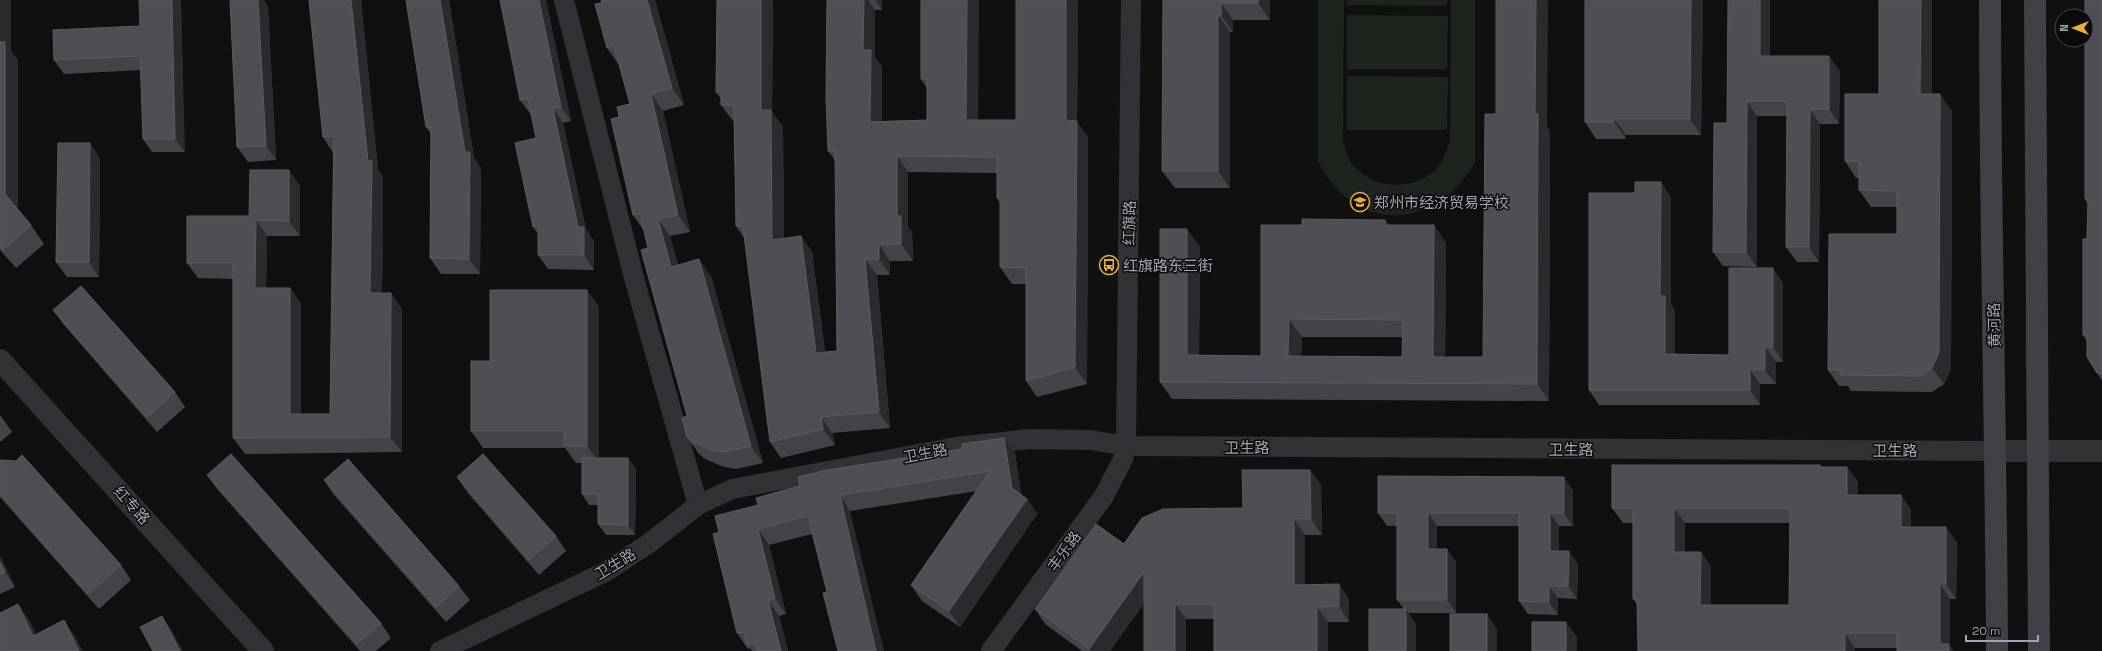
<svg xmlns="http://www.w3.org/2000/svg" width="2102" height="651" viewBox="0 0 2102 651" font-family="'Space Grotesk','Noto Sans SC',sans-serif">
<style>
.green{fill:#1c241d}
.lines{fill:none;stroke-linecap:round;stroke-linejoin:round}
.minor{stroke:#313236;stroke-width:20}
.tertiary{stroke:#313236;stroke-width:22}
.secondary{stroke:#3f4146;stroke-width:22}
.wall{fill:#434449;fill-rule:evenodd}
.shaded-wall{fill:#2a2b2e}
.building{fill:#4d4f54;stroke:#5a5c63;fill-rule:evenodd}
.labels{text-anchor:middle;dominant-baseline:central;stroke-width:3;stroke-linejoin:round;paint-order:stroke}
.poi-label{font-size:15px;fill:#a1a6b2;stroke:#0b0b0c;text-anchor:start}
.street-label{font-size:15px;fill:#a1a6b2;stroke:#0b0b0c}
</style>
<rect width="100%" height="100%" fill="#101011"/>
<g class="green">
<path d="M1318,0H1344L1343,139C1344,146 1346,153 1349,159C1367,189 1410,193 1435,170C1443,162 1447,151 1450,140L1451,0H1475V162C1437,232 1353,234 1318,161Z"/>
<polygon points="1347,0 1447,0 1447,6 1347,5"/>
<polygon points="1347,15 1448,16 1447,69 1347,69"/>
<polygon points="1347,76 1448,77 1447,130 1347,130"/>
</g>
<g class="lines">
<g class="minor">
<polyline points="564,0 634,278 698,505"/>
<polyline points="440,651 607,571 648,544 698,505 732,489 956,447 1029,439 1091,440 1126,446 1996,451"/>
<polyline points="991,651 1104,496 1123,459 1126,446 1131,0"/>
</g>
<g class="tertiary">
<polyline points="0,360 263,651"/>
<polyline points="1996,451 2102,451"/>
</g>
<g class="secondary">
<path d="M1990,0C1990,217 1996,434 1997,651"/>
<polyline points="2035,0 2039,651"/>
</g>
</g>
<g class="wall">
<polygon points="0,0 11,0 11,51 18,60 18,209 31,225 44,244 16,268 0,250"/>
<polygon points="230,0 264,0 268,7 276,160 248,162 237,147"/>
<polygon points="309,0 361,0 378,170 383,177 382,293 402,309 402,452 245,454 233,438 233,279 198,278 187,263 249,216 300,186 300,236 267,236 266,288 290,288 301,304 301,414 330,414 333,153 323,137"/>
<polygon points="406,0 449,0 474,158 481,168 480,274 441,274 430,258 431,134 426,127"/>
<polygon points="500,0 546,0 571,121 563,123 586,229 594,241 594,270 548,269 538,255 538,234 533,227 536,138 531,115 520,100"/>
<polygon points="655,0 684,105 663,111 690,232 670,236 678,265 711,276 763,463 736,469 724,467 705,459 699,454 687,437 687,416 644,231 633,215 619,117 630,104 619,65 607,48 602,3"/>
<polygon points="717,0 773,0 772,112 783,127 784,238 801,236 812,252 825,352 837,351 836,162 828,151 827,0 882,0 882,10 875,10 875,57 882,67 882,121 927,120 927,88 921,79 921,0 978,120 1016,120 1016,0 1078,0 1077,122 1088,137 1087,384 1037,397 1026,381 1026,284 1012,284 1000,267 1000,203 997,198 997,173 908,172 908,227 912,232 913,261 890,261 890,275 877,275 890,428 832,433 835,445 781,458 770,442 744,238 736,226 734,121 733,121 721,105 721,99 716,92"/>
<polygon points="1163,0 1270,0 1270,20 1233,20 1233,32 1230,32 1230,188 1175,188 1162,171"/>
<polygon points="1703,0 1701,135 1626,135 1626,139 1596,139 1585,122"/>
<polygon points="1770,0 1770,56 1840,71 1839,124 1820,124 1819,262 1797,262 1786,247 1787,116 1757,116 1757,267 1723,266 1713,252 1727,123"/>
<polygon points="1879,0 1932,0 1932,94 1952,111 1951,369 1944,384 1932,392 1851,391 1848,386 1839,386 1828,370 1897,234 1897,207 1871,207 1859,190 1859,178 1856,178 1845,161 1879,94"/>
<polygon points="2102,0 2102,380 2097,373 2087,341 2083,335 2087,239 2088,205 2085,199"/>
<polygon points="140,26 185,152 152,152 143,139 141,70 64,74 54,60"/>
<path d="M1547,127L1550,131L1549,401L1172,399L1160,382L1200,246L1199,355L1261,356L1302,225L1385,220L1389,225L1446,243L1445,357H1483ZM1302,337H1402V357L1301,356Z"/>
<polygon points="100,158 99,277 67,277 56,262"/>
<polygon points="1671,197 1671,304 1675,311 1675,355 1729,355 1783,283 1783,362 1776,362 1776,384 1760,384 1760,405 1599,405 1589,390"/>
<polygon points="587,290 599,307 599,458 628,458 636,469 635,535 606,535 598,524 598,505 589,505 582,494 582,463 576,463 565,448 483,448 471,431 490,361"/>
<polygon points="53,310 175,392 185,407 157,432 64,325"/>
<polygon points="0,415 12,432 0,442"/>
<polygon points="1004,438 1015,453 1021,495 1027,499 1037,514 960,627 922,601 911,585 977,491 850,511 827,592 812,534 769,545 786,614 779,616 788,651 752,651 750,648 748,649 737,633 719,532 758,505"/>
<polygon points="0,460 121,565 131,580 99,609 0,497"/>
<path d="M1820,465L1822,467H1847L1858,482V495H1901L1911,510V527L1957,542L1956,599H1950V646L1897,648H1855V651L1637,605L1633,599V523H1623L1612,508ZM1685,523H1790L1789,605H1711V567L1701,552H1685Z"/>
<polygon points="1310,470 1321,485 1322,535 1305,535 1305,585 1339,584 1349,600 1349,622 1328,622 1328,651 1214,651 1214,619 1186,619 1186,651 1144,651 1144,603 1110,651 1082,651 1045,624 1035,609 1124,544 1243,508"/>
<polygon points="207,475 381,623 391,638 376,651 360,651 218,490"/>
<polygon points="457,477 556,536 566,551 539,575 467,492"/>
<polygon points="324,480 459,586 470,600 446,622 334,495"/>
<polygon points="1573,490 1573,526 1559,526 1559,551 1578,564 1577,599 1558,598 1558,615 1528,614 1519,601 1519,526 1437,526 1437,549 1456,562 1456,613 1408,613 1416,624 1404,609 1397,600 1397,526 1387,526 1378,513"/>
<polygon points="0,556 15,587 0,594"/>
</g>
<g class="shaded-wall">
<polygon points="0,0 11,0 11,51 18,60 18,213 5,194 0,44"/>
<polygon points="172,0 181,0 185,152 175,139"/>
<polygon points="258,0 264,0 268,7 276,160 266,146"/>
<polygon points="351,0 361,0 378,170 383,177 382,309 370,293 368,161"/>
<polygon points="440,0 449,0 474,158 481,168 480,274 469,259 465,152"/>
<polygon points="539,0 546,0 571,121 561,107"/>
<polygon points="647,0 655,0 684,105 672,88"/>
<polygon points="761,0 773,0 772,112 783,127 784,256 772,240 761,110"/>
<polygon points="864,0 868,0 875,10 875,57 882,67 882,138 870,122 863,50"/>
<polygon points="875,0 882,0 882,10"/>
<polygon points="967,0 979,0 978,136 966,120"/>
<polygon points="1066,0 1078,0 1077,122 1088,137 1087,384 1075,367 1066,120"/>
<polygon points="1258,0 1270,0 1270,20 1258,3"/>
<polygon points="1536,0 1548,0 1547,127 1550,131 1549,401 1537,384 1535,114"/>
<polygon points="1691,0 1703,0 1701,135 1690,119"/>
<polygon points="1760,0 1770,0 1770,71 1760,56"/>
<polygon points="1921,0 1932,0 1932,110 1920,94"/>
<polygon points="1221,3 1233,20 1233,32 1221,15"/>
<polygon points="1218,15 1230,32 1230,188 1218,171"/>
<polygon points="1829,56 1840,71 1839,124 1829,109"/>
<polygon points="651,94 663,111 690,232 678,215"/>
<polygon points="1940,94 1952,111 1951,369 1944,384 1932,368"/>
<polygon points="1747,101 1757,116 1757,267 1746,252"/>
<polygon points="553,108 563,123 586,229 594,241 594,270 584,255"/>
<polygon points="1810,109 1820,124 1819,262 1809,247"/>
<polygon points="1614,119 1626,135 1626,139 1614,122"/>
<polygon points="90,143 100,158 99,277 89,262"/>
<polygon points="897,156 908,172 908,227 912,232 913,261 901,244 897,216"/>
<polygon points="289,170 300,186 300,236 289,221"/>
<polygon points="1661,182 1671,197 1671,304 1675,311 1675,369 1665,354 1660,296"/>
<polygon points="658,219 670,236 683,284 671,267"/>
<polygon points="256,220 267,236 266,304 255,288"/>
<polygon points="1385,220 1397,237 1385,225"/>
<polygon points="1434,225 1446,243 1445,374 1433,357"/>
<polygon points="1187,229 1200,246 1199,373 1187,355"/>
<polygon points="801,236 812,252 827,369 816,353"/>
<polygon points="879,244 890,261 890,275 879,259"/>
<polygon points="699,259 711,276 763,463 751,446"/>
<polygon points="865,259 877,275 890,428 879,412"/>
<polygon points="1773,268 1783,283 1783,362 1773,347"/>
<polygon points="290,288 301,304 301,430 290,414"/>
<polygon points="587,290 599,307 599,463 587,446"/>
<polygon points="391,293 402,309 402,452 390,437"/>
<polygon points="1289,319 1302,337 1300,373 1288,356"/>
<polygon points="1765,347 1776,362 1776,384 1765,370"/>
<polygon points="1750,369 1760,384 1760,405 1750,390"/>
<polygon points="821,417 832,433 835,445 823,429"/>
<polygon points="1004,438 1015,453 1023,504 1012,488"/>
<polygon points="628,458 636,469 635,535 628,525"/>
<polygon points="1847,467 1858,482 1858,510 1847,495"/>
<polygon points="1310,470 1321,485 1322,535 1311,519"/>
<polygon points="1564,477 1573,490 1573,526 1564,513"/>
<polygon points="840,495 850,511 884,651 876,651"/>
<polygon points="1901,495 1911,510 1911,542 1901,527"/>
<polygon points="1027,499 1037,514 960,627 949,611"/>
<polygon points="1674,508 1685,523 1685,566 1674,552"/>
<polygon points="1428,513 1437,526 1437,562 1428,549"/>
<polygon points="1550,513 1559,526 1559,564 1550,551"/>
<polygon points="1294,519 1305,535 1305,600 1294,585"/>
<polygon points="1946,527 1957,542 1956,599 1946,584"/>
<polygon points="758,529 769,545 786,614 775,598"/>
<polygon points="1447,549 1456,562 1456,613 1447,600"/>
<polygon points="1569,551 1578,564 1577,599 1568,586"/>
<polygon points="1701,552 1711,567 1711,620 1700,605"/>
<polygon points="0,556 15,587 5,572 0,562"/>
<polygon points="1144,572 1155,587 1110,651 1091,651 1089,649"/>
<polygon points="1339,584 1349,600 1349,622 1339,606"/>
<polygon points="1940,584 1950,599 1950,646 1954,651 1945,651 1940,644"/>
<polygon points="1549,586 1558,598 1558,615 1549,602"/>
<polygon points="768,600 779,616 788,651 781,651"/>
<polygon points="18,604 30,621 44,651 33,636"/>
<polygon points="1175,604 1186,619 1186,651 1175,651"/>
<polygon points="1317,607 1328,622 1328,651 1317,651"/>
<polygon points="1406,609 1416,624 1416,651 1406,651"/>
<polygon points="1487,614 1497,629 1497,651 1487,651"/>
<polygon points="162,616 172,631 183,651 180,651"/>
<polygon points="64,620 76,638 83,651 79,651"/>
<polygon points="1566,622 1577,637 1577,651 1566,651"/>
<polygon points="1845,633 1855,648 1855,651 1845,651"/>
</g>
<g class="building">
<polygon points="139,0 172,0 175,139 143,139 140,56 54,60 53,30 140,26"/>
<polygon points="230,0 258,0 266,146 237,147"/>
<polygon points="309,0 351,0 368,161 372,161 370,293 391,293 390,437 233,438 233,263 187,263 187,216 249,216 250,170 289,170 289,221 256,220 255,288 290,288 290,414 330,414 334,136 323,137"/>
<polygon points="406,0 440,0 465,152 470,152 469,259 430,258 431,127 426,127"/>
<polygon points="500,0 539,0 561,107 553,108 578,227 584,227 584,255 538,255 538,226 533,227 515,143 536,138 528,99 520,100"/>
<polygon points="601,0 647,0 672,88 651,94 678,215 658,219 671,267 699,259 751,446 724,452 712,450 693,442 687,437 682,418 687,416 641,250 648,248 640,214 633,215 611,119 619,117 617,107 630,104 614,46 607,48 595,4 602,3"/>
<polygon points="717,0 761,0 761,110 771,110 772,240 801,236 816,353 837,351 835,151 828,151 826,98 827,0 864,0 863,50 871,50 870,122 927,120 927,79 921,79 921,0 967,0 966,120 1016,120 1016,0 1066,0 1066,120 1077,121 1075,367 1026,381 1026,268 1000,267 1000,198 997,198 997,157 897,156 897,216 901,216 901,244 879,244 879,259 865,259 879,412 821,417 823,429 770,442 743,226 736,226 734,105 721,105 721,92 716,92"/>
<polygon points="1163,0 1258,0 1258,3 1221,3 1221,15 1218,15 1218,171 1162,171"/>
<path d="M1496,0H1536L1535,114H1538L1537,384L1160,382V229H1187V355L1261,356V225H1302V219L1385,220V225H1434L1433,357H1483L1485,114H1496ZM1289,319L1403,320L1402,357L1288,356Z"/>
<polygon points="1585,0 1691,0 1690,119 1614,119 1614,122 1585,122"/>
<polygon points="1728,0 1760,0 1760,56 1829,56 1829,109 1810,109 1809,247 1786,247 1787,101 1747,101 1746,252 1713,252 1714,123 1727,123"/>
<polygon points="1879,0 1921,0 1920,94 1940,94 1939,353 1932,368 1921,376 1840,375 1840,370 1828,370 1829,234 1897,234 1897,191 1859,190 1859,161 1845,161 1845,94 1879,94"/>
<polygon points="2085,0 2102,0 2102,373 2097,373 2087,357 2087,335 2083,335 2083,239 2087,239 2088,199 2085,199 2085,40 2086,40 2086,16 2085,16"/>
<polygon points="0,42 5,42 5,194 31,225 3,250 0,247"/>
<polygon points="58,143 90,143 89,262 56,262"/>
<polygon points="1635,182 1661,182 1660,296 1665,296 1665,354 1729,355 1729,268 1773,268 1773,347 1765,347 1765,370 1750,369 1750,390 1589,390 1589,193 1635,193"/>
<polygon points="81,286 175,392 147,417 53,310"/>
<polygon points="490,290 587,290 587,446 564,446 564,431 471,431 471,361 490,361"/>
<polygon points="1004,438 1012,488 1027,499 949,611 911,585 990,471 840,495 876,651 838,651 823,593 827,592 808,516 758,529 775,598 768,600 781,651 757,651 755,643 747,645 744,632 737,633 713,534 719,532 715,516 758,505 756,498 800,486 798,477 827,470 962,449 962,444"/>
<polygon points="231,454 381,623 357,644 207,475"/>
<polygon points="483,454 556,536 529,560 457,477"/>
<polygon points="22,455 121,565 88,594 0,494 0,460 16,461"/>
<polygon points="582,458 628,458 628,525 598,524 598,494 582,494"/>
<polygon points="348,459 459,586 436,607 324,480"/>
<path d="M1612,465H1820V467H1847V495H1901V527H1946V584H1940V644H1949V651H1897V633H1845V651H1638L1637,599H1633V508H1612ZM1674,508H1790L1789,605H1700L1701,552H1674Z"/>
<polygon points="1242,470 1310,470 1311,519 1294,519 1294,585 1339,584 1339,606 1317,607 1317,651 1214,651 1214,604 1175,604 1175,651 1144,651 1144,572 1089,649 1035,609 1096,524 1124,544 1142,518 1163,509 1243,508"/>
<polygon points="1378,476 1564,477 1564,513 1550,513 1550,551 1569,551 1568,586 1549,586 1549,602 1519,601 1519,513 1428,513 1428,549 1447,549 1447,600 1397,600 1397,513 1378,513"/>
<polygon points="0,562 5,572 0,574"/>
<polygon points="18,604 33,636 64,620 79,651 0,651 0,613"/>
<rect x="1369" y="609" width="37" height="42"/>
<rect x="1450" y="614" width="37" height="37"/>
<polygon points="162,616 180,651 153,651 140,627"/>
<rect x="1532" y="622" width="34" height="29"/>
</g>
<defs>
<g id="school-ring" transform="scale(1)"><circle r="9.5" fill="#0b0b0c" stroke="#ecaf2d" stroke-width="1.5"/><path d="M0-5L7-2L0 1L-7-2ZM-4 1L0 2.5L4 1V4Q0 6-4 4Z" fill="#ecaf2d"/></g>
<g id="bus-ring" transform="scale(1)"><circle r="9.5" fill="#0b0b0c" stroke="#ecaf2d" stroke-width="1.5"/><path d="M-5-6H5V4H4V6H2V4H-2V6H-4V4H-5ZM-3.5-4V0h7V-4ZM-3.5 1.2v1.5H-2V1.2ZM2 1.2v1.5H3.5V1.2Z" fill="#ecaf2d"/></g>
</defs>
<g fill-rule="evenodd">
<use href="#school-ring" x="1360" y="202"/>
<use href="#bus-ring" x="1109" y="265"/>
</g>
<g class="labels">
<g class="poi-label">
<text x="1374" y="202">郑州市经济贸易学校</text>
<text x="1123" y="265">红旗路东三街</text>
</g>
<g class="street-label">
<text transform="translate(1129 223) rotate(-89)">红旗路</text>
<text transform="translate(1994 325) rotate(-91)">黄河路</text>
<text x="1247" y="447">卫生路</text>
<text x="1571" y="449">卫生路</text>
<text x="1895" y="450">卫生路</text>
<text transform="translate(925 453) rotate(-11)">卫生路</text>
<text transform="translate(132 505) rotate(48)">红专路</text>
<text transform="translate(1064 551) rotate(-54)">丰乐路</text>
<text transform="translate(615 564) rotate(-31)">卫生路</text>
</g>
</g>
<g transform="translate(2074 28) rotate(270)"><circle r="19" fill="#0b0b0c" stroke="#47494e"/>
<path d="M0-3L7 15L0 10L-7 15Z" fill="#ecaf2d"/>
<text y="-6" font-size="11" font-weight="bold" text-anchor="middle" fill="#a1a6b2">N</text>
</g>
<path d="M1966 635v6h72v-6" fill="none" stroke="#a1a6b2" stroke-width="2"/>
<text x="1972" y="635" font-size="12" fill="#a1a6b2" stroke="#0b0b0c" stroke-width="3" paint-order="stroke">20 m</text>
</svg>
